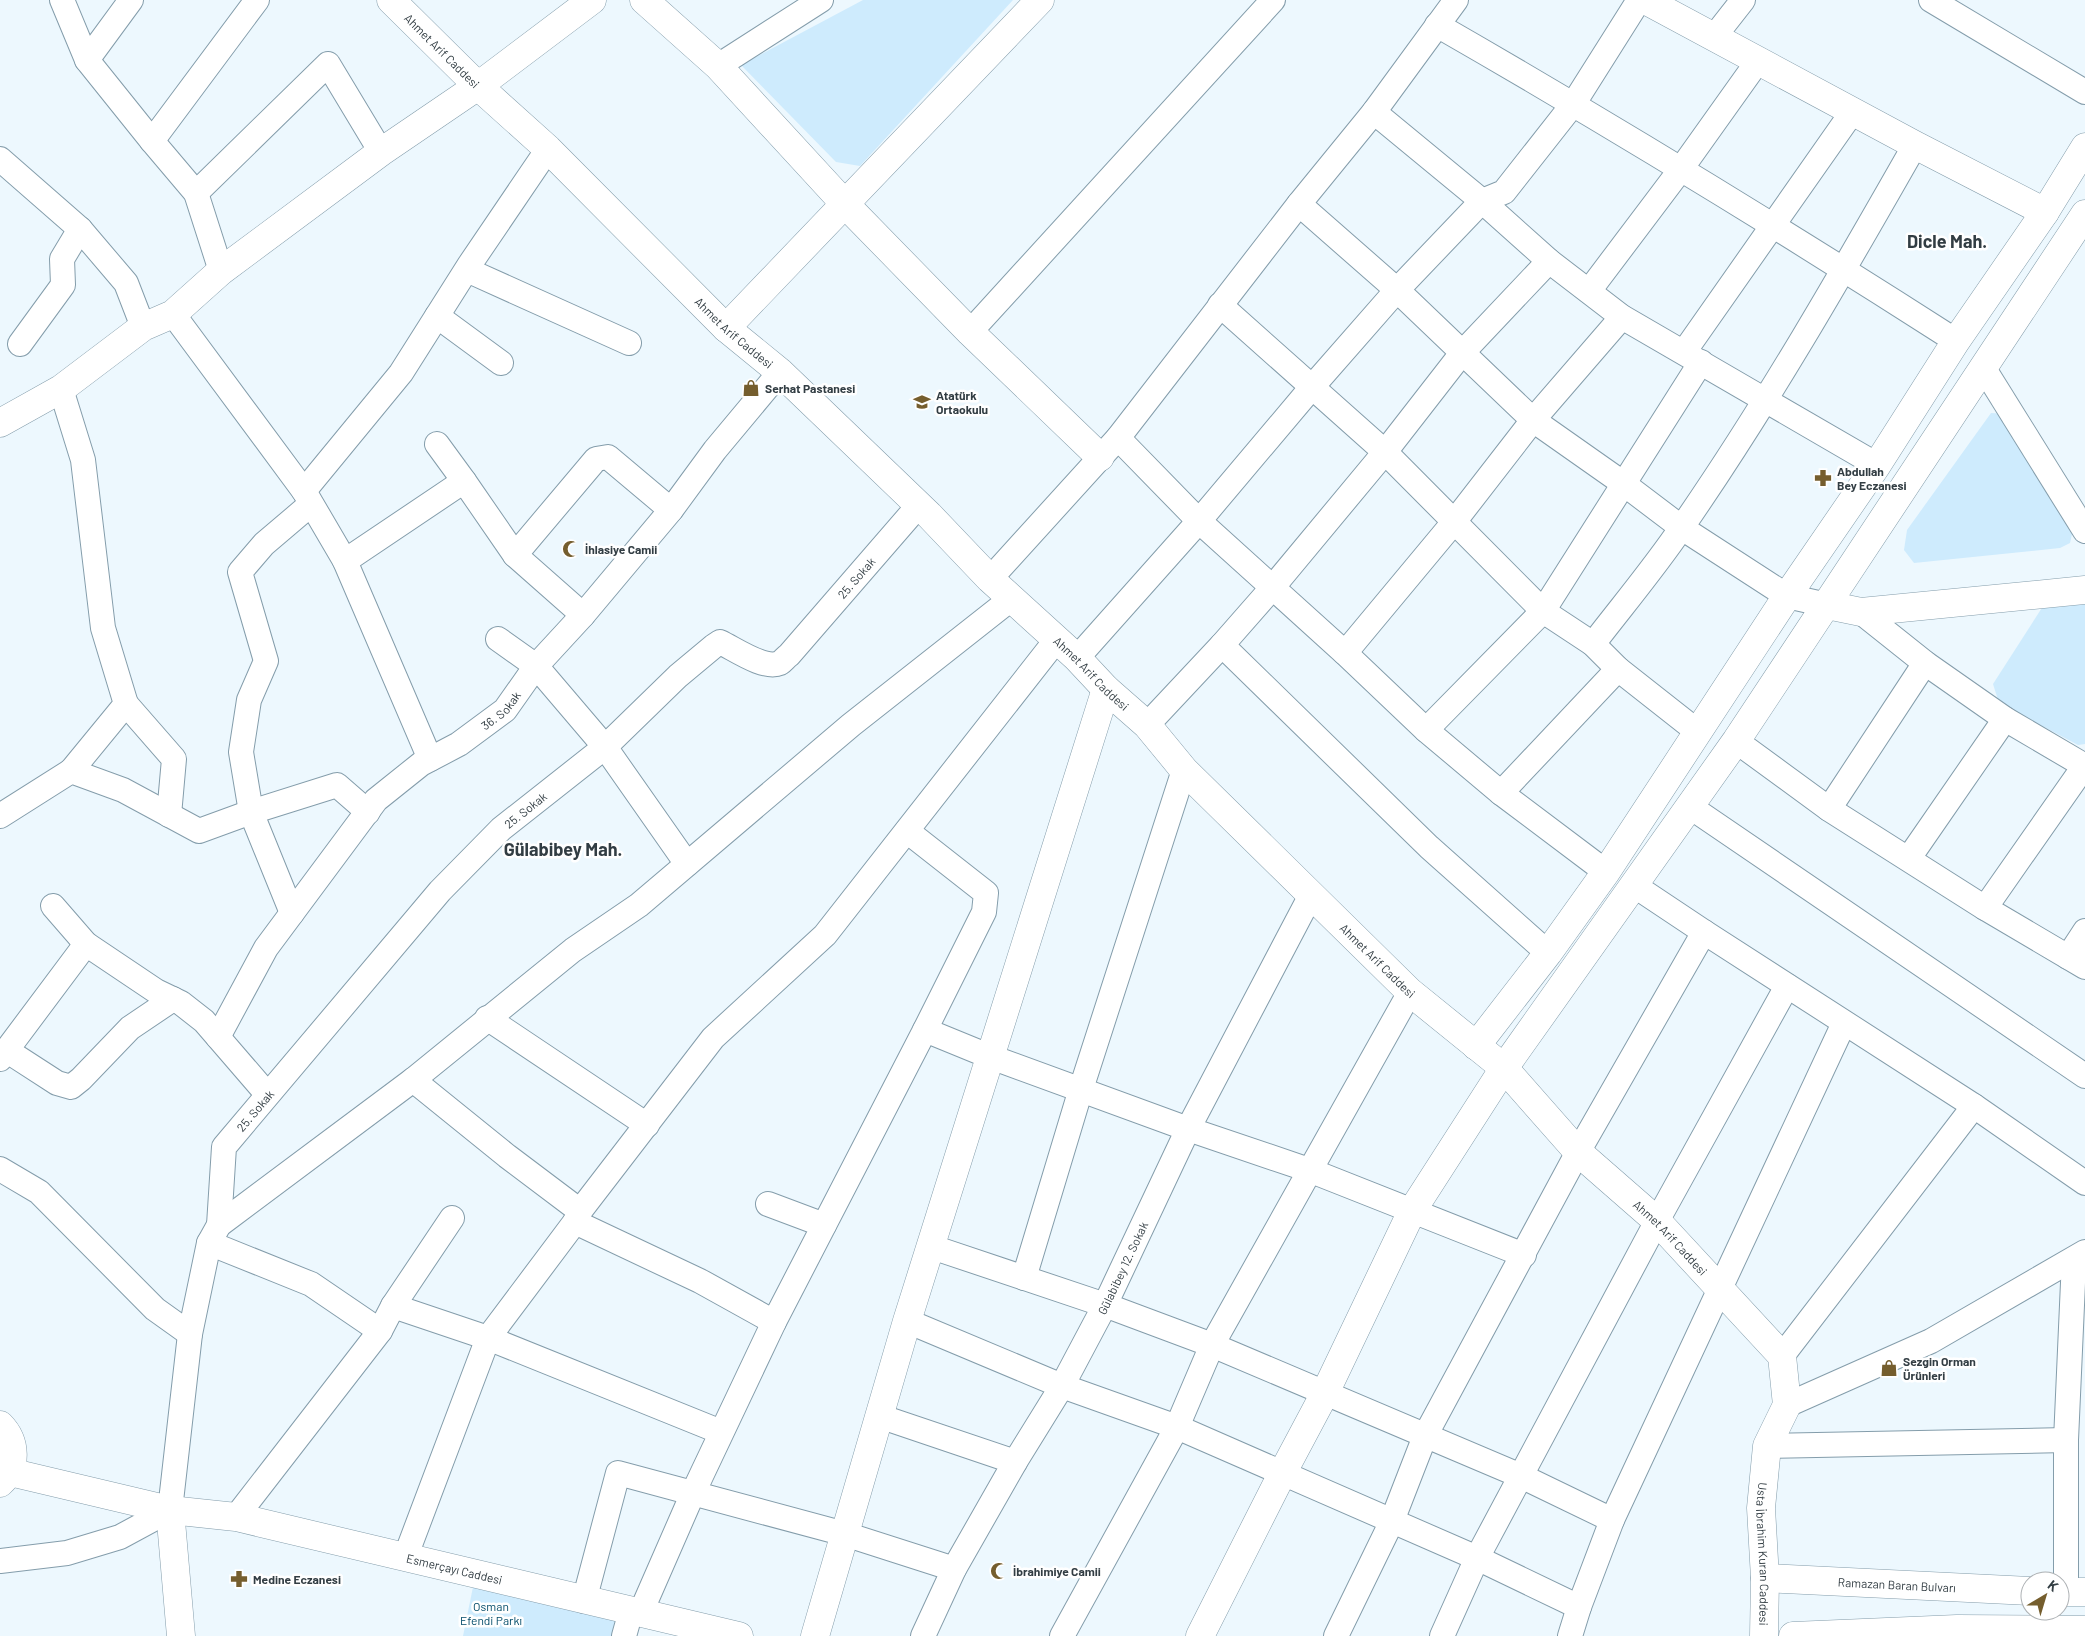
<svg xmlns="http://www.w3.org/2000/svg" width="2085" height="1636" viewBox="0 0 2085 1636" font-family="Barlow,sans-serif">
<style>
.green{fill:#ceebfd}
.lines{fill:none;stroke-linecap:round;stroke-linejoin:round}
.street-casing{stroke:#849dab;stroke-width:26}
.secondary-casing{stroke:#849dab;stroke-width:29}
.street{stroke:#fff;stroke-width:24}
.secondary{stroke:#fff;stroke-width:28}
.labels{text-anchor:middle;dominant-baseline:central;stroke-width:5;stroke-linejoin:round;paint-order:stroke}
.street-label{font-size:12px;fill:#323d43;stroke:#fff}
.poi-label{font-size:12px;font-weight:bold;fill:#323d43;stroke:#fff;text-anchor:start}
.park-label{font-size:12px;fill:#004a68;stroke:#fff}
.district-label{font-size:18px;font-weight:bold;fill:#323d43;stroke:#fff}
</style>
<rect width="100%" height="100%" fill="#edf8fe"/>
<g class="green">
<polygon points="863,0 1013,0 860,166 836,162 741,65"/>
<polygon points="1991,413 2007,414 2073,530 2070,543 2060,548 1914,563 1904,550 1907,530"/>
<polygon points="2045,603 2085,603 2085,744 2078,745 1999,703 1993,684"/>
<polygon points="473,1587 616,1618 611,1636 463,1636"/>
</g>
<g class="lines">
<g class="street-casing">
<g id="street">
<polyline points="62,0 87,60 152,141 196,193 221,271"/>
<polyline points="1931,0 2085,92"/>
<path d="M1437,25C1613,126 1786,232 1956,341"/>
<polyline points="1714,37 1743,0"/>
<polyline points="87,60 131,0"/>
<polyline points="718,66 821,0"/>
<polyline points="1374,112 1482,201 1549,261 1622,317 1877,465"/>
<polyline points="152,141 257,0"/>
<polyline points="0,159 80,229 126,283 143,327"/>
<polyline points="196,193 328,64 381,152"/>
<polyline points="1299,204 1397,290 1533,420 1624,484 1682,528 1787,596 1827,605"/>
<polyline points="467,270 629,343"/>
<polyline points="1589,291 1681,169 1758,61"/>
<polyline points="1220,305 1385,452 1543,611 1593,644 1618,669 1698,732"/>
<polyline points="173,314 304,491 345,561 430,759"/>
<polyline points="437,316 501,363"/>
<polyline points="970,332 1273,0"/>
<polyline points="20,344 63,285 62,259 80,229"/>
<polyline points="1684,352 1853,111"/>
<polyline points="1983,367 2085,531"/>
<polyline points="61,389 83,460 103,628 126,704 71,771"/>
<polyline points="1118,438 1199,521 1345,653 1426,730 1501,793 1606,872"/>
<polyline points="437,444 464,481"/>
<polyline points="304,491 401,373 470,264 548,149"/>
<polyline points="515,555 596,459 608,457 671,510"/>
<polyline points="345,561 464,481 515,555 583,615"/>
<polyline points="990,579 1118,438 1299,204 1374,112 1456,0"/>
<polyline points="1861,612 1925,663 2005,719 2085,766"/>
<polyline points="498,639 536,666 605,747 687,864"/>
<path d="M1593,644C1623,605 1655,567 1682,527C1767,404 1841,275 1915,145"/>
<polyline points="1222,645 1429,847 1548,953"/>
<polyline points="1345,653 1454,522 1533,420 1622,317"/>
<polyline points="1077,658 1199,521 1312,387 1397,290 1482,201 1504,192 1574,103 1639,0"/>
<polyline points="126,704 174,759 169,815"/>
<polyline points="1147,725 1222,645 1272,588 1385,452 1462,353 1549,261"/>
<polyline points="1426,730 1543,611 1701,362"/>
<polyline points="1736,741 1829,809 1985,908 2085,967"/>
<polyline points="1501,793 1618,669"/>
<polyline points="1689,806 2085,1076"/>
<polyline points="1829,809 1925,663"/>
<polyline points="0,816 71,771 123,790 199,831 251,812 337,785 368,812"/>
<polyline points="1909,858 2005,719"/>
<polyline points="1635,886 1704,932 1974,1106 2085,1183"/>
<polyline points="53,906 86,944 156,991 181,1003 204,1021 267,1094"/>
<polyline points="1985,908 2085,765"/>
<polyline points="292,913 251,812 241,752 249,700 266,661 240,572 264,544 311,504"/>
<polyline points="2068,957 2085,931"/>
<polyline points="487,1018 647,1125"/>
<polyline points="925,1030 991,1057 1188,1129 1309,1170 1524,1255"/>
<path id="s1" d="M218,1037L266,948L376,800L421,764L459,744L505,710L536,666L583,615L671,510L715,450L780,372"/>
<polyline points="6,1050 57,1083 71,1087 81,1079 130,1028 173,999"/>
<polyline points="0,1059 86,944"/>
<polyline points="413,1080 507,1156 580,1211"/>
<polyline points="0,1169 39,1192 155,1309 190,1334"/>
<polyline points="768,1204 824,1225"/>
<polyline points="575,1222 700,1281 774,1322"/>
<path id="s2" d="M219,1225L224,1147L440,891L501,829L605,747L678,676L714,646L720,642C735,649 764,670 780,663C783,661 786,657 789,655L919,505"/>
<polyline points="209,1243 311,1284 380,1331"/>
<polyline points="932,1247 1105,1305 1212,1345 1521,1476 1612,1520"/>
<polyline points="1024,1278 1081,1089 1184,770"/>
<polyline points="393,1306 488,1338 721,1432"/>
<polyline points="907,1321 1062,1386 1177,1427 1477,1558 1579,1607"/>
<polyline points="1782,1356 1974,1106"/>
<polyline points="1787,1405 1931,1341 2085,1252"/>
<polyline points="879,1416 1015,1462"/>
<polyline points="1767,1446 2066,1440"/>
<polyline points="236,1517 380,1331 393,1306 452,1218"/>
<polyline points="405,1558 488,1338 575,1222 580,1211 713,1038 825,935 1057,639"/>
<polyline points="0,1561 67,1553 120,1537 170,1510 190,1334 209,1243 219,1225 413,1080 573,950 639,905 851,725 1011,599"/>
<polyline points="2066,1592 2066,1440 2074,1260"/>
<polyline points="584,1601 618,1473 845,1534 954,1569"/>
<polyline points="641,1612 693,1493 774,1322 925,1030 984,912 986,893 907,831"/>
<polyline points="624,1636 631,1611"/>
<path id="s3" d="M923,1636L954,1569L1015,1462L1062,1386L1105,1305L1188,1129L1311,895"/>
<polyline points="1062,1636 1177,1427 1212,1345 1410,992"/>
<polyline points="1336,1636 1392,1521 1425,1436 1578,1152 1704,932"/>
<polyline points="1442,1636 1477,1558 1657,1221 1787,986"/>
<polyline points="1570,1636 1579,1607 1612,1520 1844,1023"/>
</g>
</g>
<g class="secondary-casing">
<g id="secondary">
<path id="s4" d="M391,0L478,86L548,149L726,328L780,372L929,515L990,579L1077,658L1106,689L1147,725L1184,770L1410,992L1504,1068L1578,1152L1657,1221L1782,1356L1787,1405L1767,1446L1761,1508L1765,1578L1764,1636"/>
<polyline points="644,0 718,66 844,203 970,332 1100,457"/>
<polyline points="1645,0 1915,145 2045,212"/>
<polyline points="726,328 1040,0"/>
<polyline points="0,423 61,389 143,327 173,314 221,271 381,152 478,86 592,0"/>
<polyline points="1827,605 1861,612 2085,590"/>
<polyline points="1476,1046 1548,953 1606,872 1787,596 1877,465 1956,341 2045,212 2085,147"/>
<path d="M0,1425C16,1441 18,1467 0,1483"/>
<path id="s5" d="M10,1470L18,1474L170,1510L236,1517L739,1636"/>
<polyline points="170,1510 181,1636"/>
<path id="s6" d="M1765,1578L2030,1591"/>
<polyline points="2060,1592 2085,1592"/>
<polyline points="815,1636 907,1321 1106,689"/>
<polyline points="1200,1636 1283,1472 1325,1393 1412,1211 1504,1068 1736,741 2085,214"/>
<polyline points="1793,1636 1957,1629 2085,1630"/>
</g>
</g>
<use href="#street" class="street"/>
<use href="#secondary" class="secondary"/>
</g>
<defs>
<g id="shop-bare" transform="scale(1.35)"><path d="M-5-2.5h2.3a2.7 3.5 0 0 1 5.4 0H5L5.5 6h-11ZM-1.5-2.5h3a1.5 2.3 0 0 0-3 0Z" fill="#755e2e" stroke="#fff" stroke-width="2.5" paint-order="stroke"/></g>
<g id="school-bare" transform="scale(1.35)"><path d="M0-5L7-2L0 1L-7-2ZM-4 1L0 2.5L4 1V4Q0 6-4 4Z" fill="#755e2e" stroke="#fff" stroke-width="2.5" paint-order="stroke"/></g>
<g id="pharmacy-bare" transform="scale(1.35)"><path d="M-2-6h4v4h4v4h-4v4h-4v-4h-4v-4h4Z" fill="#755e2e" stroke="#fff" stroke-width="2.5" paint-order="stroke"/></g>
<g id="mosque-bare" transform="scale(1.35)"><path d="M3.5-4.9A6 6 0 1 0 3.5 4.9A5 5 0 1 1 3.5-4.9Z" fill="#755e2e" stroke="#fff" stroke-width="2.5" paint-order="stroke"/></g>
</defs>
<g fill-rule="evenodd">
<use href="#shop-bare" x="751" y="388"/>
<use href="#school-bare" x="922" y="402"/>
<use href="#pharmacy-bare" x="1823" y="478"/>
<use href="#mosque-bare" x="571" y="549"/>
<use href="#shop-bare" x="1889" y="1368"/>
<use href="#mosque-bare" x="999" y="1571"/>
<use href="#pharmacy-bare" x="239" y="1579"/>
</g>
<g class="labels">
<g class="street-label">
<text stroke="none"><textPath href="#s4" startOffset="72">Ahmet Arif Caddesi</textPath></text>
<text stroke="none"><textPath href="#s4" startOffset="478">Ahmet Arif Caddesi</textPath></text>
<text stroke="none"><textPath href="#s2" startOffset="968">25. Sokak</textPath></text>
<text stroke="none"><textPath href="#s4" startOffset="972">Ahmet Arif Caddesi</textPath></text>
<text stroke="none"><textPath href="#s1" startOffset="440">36. Sokak</textPath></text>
<text stroke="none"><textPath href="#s2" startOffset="531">25. Sokak</textPath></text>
<text stroke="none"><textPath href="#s4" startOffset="1378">Ahmet Arif Caddesi</textPath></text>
<text stroke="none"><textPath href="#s2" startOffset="126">25. Sokak</textPath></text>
<text stroke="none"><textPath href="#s4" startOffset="1782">Ahmet Arif Caddesi</textPath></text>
<text stroke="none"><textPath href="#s3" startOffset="419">Gülabibey 12. Sokak</textPath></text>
<text stroke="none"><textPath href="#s4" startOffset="2148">Usta İbrahim Kuran Caddesi</textPath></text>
<text stroke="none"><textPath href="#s5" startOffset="456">Esmerçayı Caddesi</textPath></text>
<text stroke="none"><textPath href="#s6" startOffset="132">Ramazan Baran Bulvarı</textPath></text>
</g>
<g class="poi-label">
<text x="765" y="388">Serhat Pastanesi</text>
<text x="936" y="395">Atatürk<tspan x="936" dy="14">Ortaokulu</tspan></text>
<text x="1837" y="471">Abdullah<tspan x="1837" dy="14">Bey Eczanesi</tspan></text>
<text x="585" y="549">İhlasiye Camii</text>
<text x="1903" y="1361">Sezgin Orman<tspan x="1903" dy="14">Ürünleri</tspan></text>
<text x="1013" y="1571">İbrahimiye Camii</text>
<text x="253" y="1579">Medine Eczanesi</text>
</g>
<g class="park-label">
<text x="491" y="1606">Osman<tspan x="491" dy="14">Efendi Parkı</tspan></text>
</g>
<g class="district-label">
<text x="1947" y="241">Dicle Mah.</text>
<text x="563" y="849">Gülabibey Mah.</text>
</g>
</g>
<g transform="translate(2045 1596) rotate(38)"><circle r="24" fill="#ffffff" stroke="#adb1b4"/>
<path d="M0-4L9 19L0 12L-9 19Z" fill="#755e2e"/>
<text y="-8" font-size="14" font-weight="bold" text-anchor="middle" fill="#323d43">K</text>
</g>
</svg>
